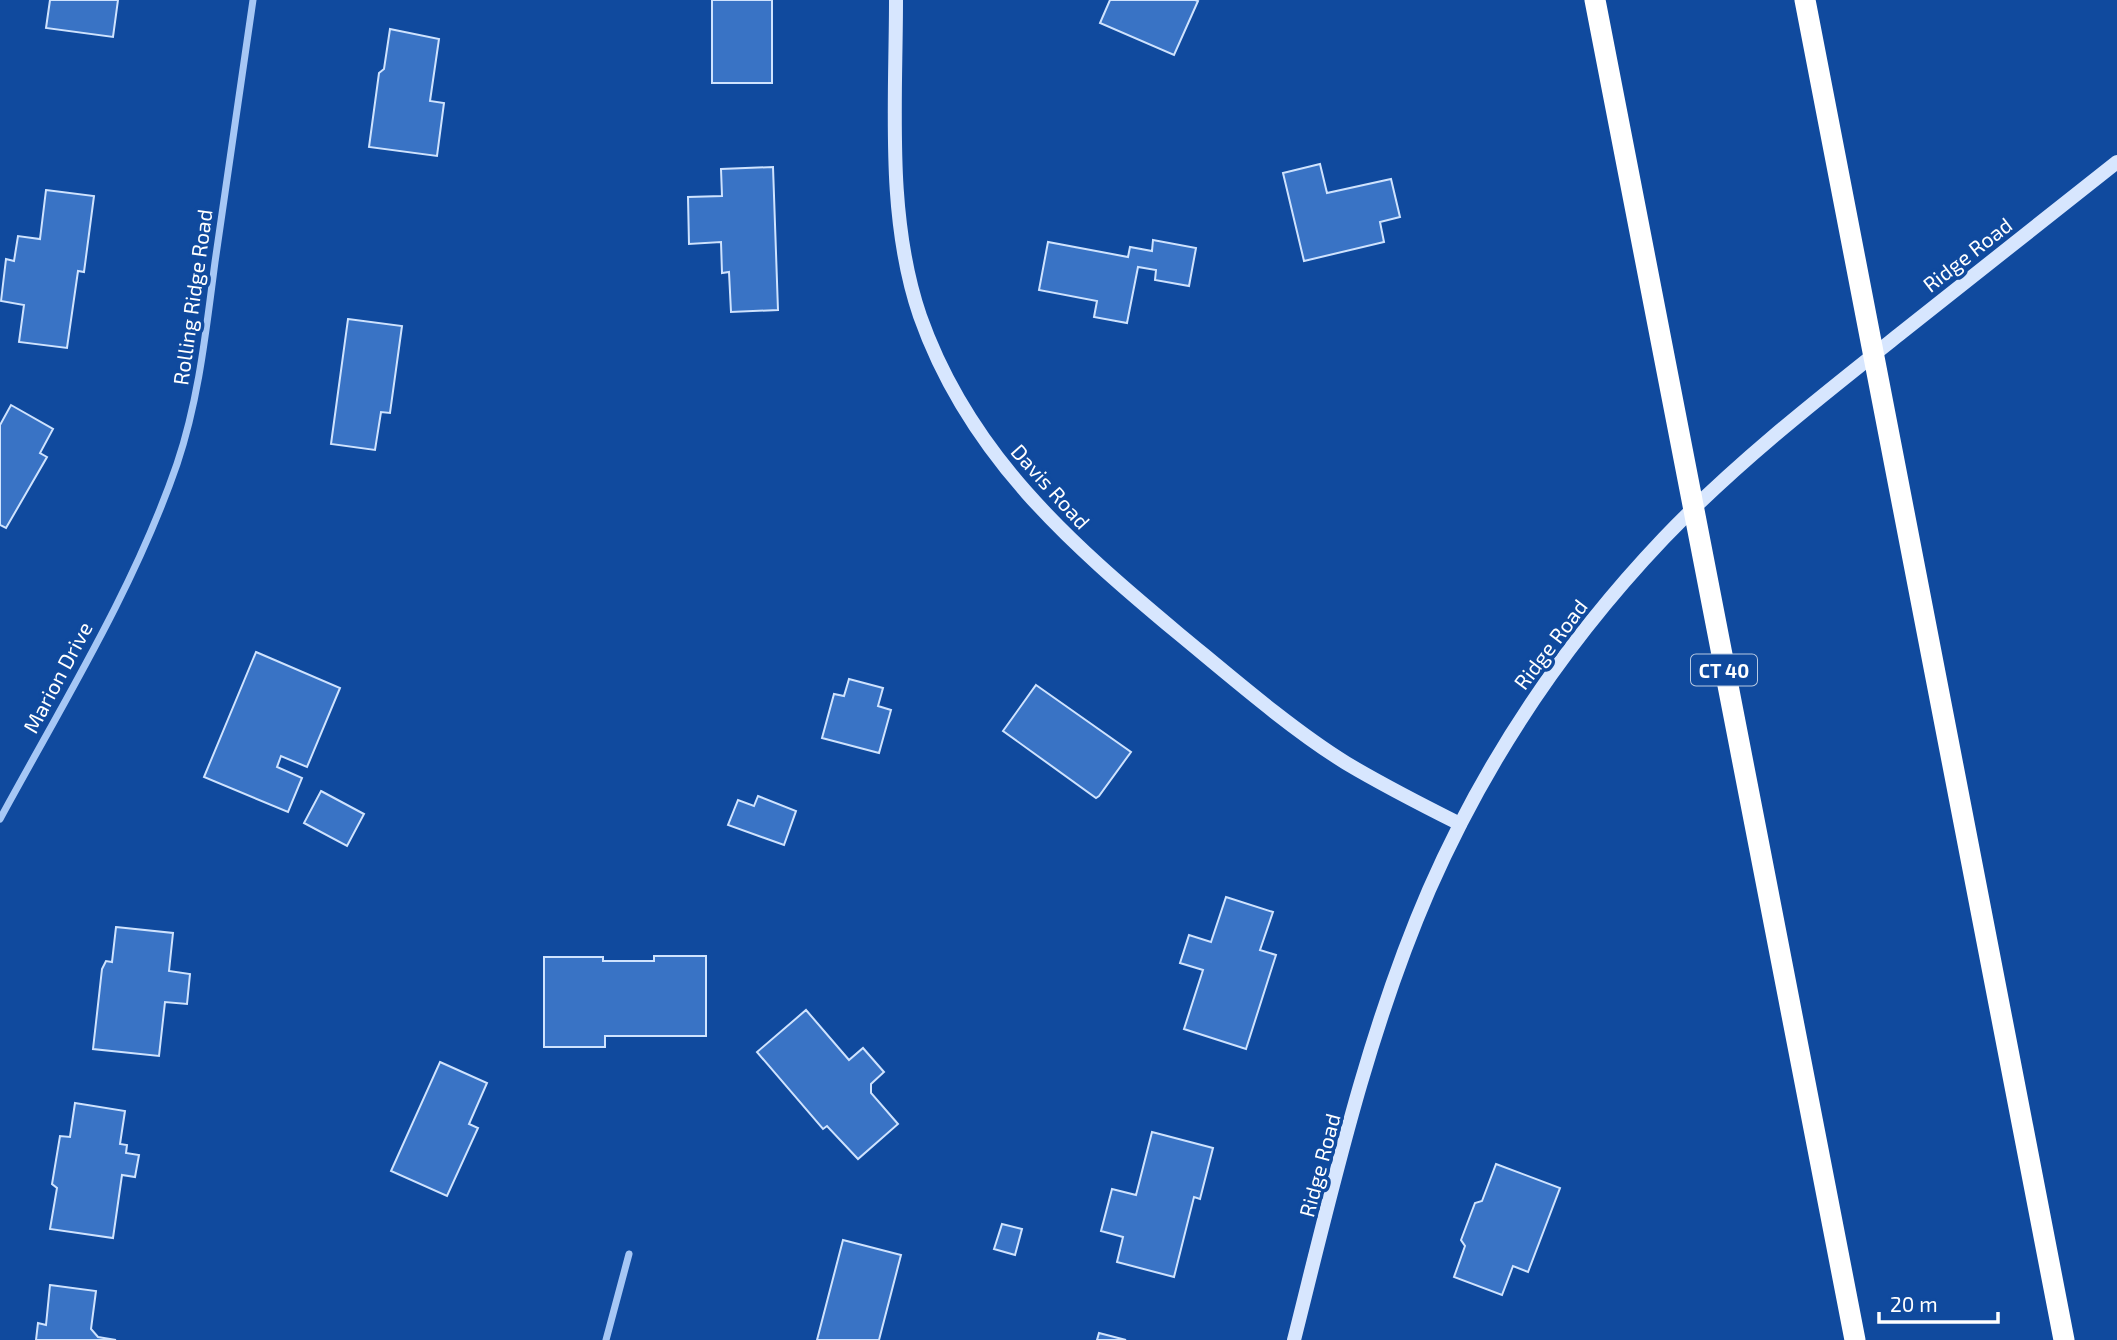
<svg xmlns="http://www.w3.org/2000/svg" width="2117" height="1340" viewBox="0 0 2117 1340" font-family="'Exo 2',sans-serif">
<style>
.building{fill:#3973c5;stroke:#cfe3fe;stroke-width:2}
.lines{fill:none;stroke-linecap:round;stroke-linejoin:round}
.street{stroke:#a6c7f5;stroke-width:7}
.secondary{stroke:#d7e6fe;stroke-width:14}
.highway{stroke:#fff;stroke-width:21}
.labels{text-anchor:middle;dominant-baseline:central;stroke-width:7;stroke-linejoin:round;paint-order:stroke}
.shield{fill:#104a9e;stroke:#b7c9e2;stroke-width:2}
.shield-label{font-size:19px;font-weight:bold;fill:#fff}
.street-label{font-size:21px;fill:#fff;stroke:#104a9e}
</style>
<rect width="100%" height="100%" fill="#104a9e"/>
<g class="building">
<polygon points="50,0 118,0 113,37 46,28"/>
<rect x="712" y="0" width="60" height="83"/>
<polygon points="1110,0 1195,0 1198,1 1174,55 1100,23"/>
<polygon points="390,29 439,39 430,101 444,103 437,156 369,147 379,73 384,69"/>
<polygon points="1320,164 1327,193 1391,179 1400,217 1380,222 1384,242 1304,261 1283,173"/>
<polygon points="773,167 778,310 731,312 729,272 722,273 721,242 689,244 688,197 722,196 721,169"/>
<polygon points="46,190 94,196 84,272 78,271 67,348 19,342 24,305 1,301 6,259 14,261 18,236 40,239"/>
<polygon points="1153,240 1196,248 1189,286 1155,280 1156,270 1138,267 1127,323 1094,317 1097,301 1039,290 1048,242 1128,257 1130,247 1152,251"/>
<polygon points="348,319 402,326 390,413 381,412 375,450 331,444"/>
<polygon points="11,405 53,429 40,453 47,457 6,528 0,525 0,425"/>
<polygon points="256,652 340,688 307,767 281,756 277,767 302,778 288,812 204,777"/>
<polygon points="849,679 883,688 878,706 891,710 879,753 822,738 834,694 844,696"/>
<polygon points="1036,685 1131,752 1099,796 1096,798 1003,731"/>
<polygon points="321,791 364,814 347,846 304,823"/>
<polygon points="758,796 796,811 784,845 728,825 738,800 754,806"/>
<polygon points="1226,897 1273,912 1260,950 1276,955 1246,1049 1184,1029 1203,970 1180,963 1189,935 1211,942"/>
<polygon points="116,927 173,933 169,971 190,974 187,1004 165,1002 159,1056 93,1049 102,969 106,961 112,962"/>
<polygon points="654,956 706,956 706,1036 605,1036 605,1047 544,1047 544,957 603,957 603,961 654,961"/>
<polygon points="806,1010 849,1060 863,1048 884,1072 871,1084 871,1093 898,1124 858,1159 827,1126 823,1129 757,1052"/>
<polygon points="440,1062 487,1083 469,1124 478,1128 447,1196 391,1171"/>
<polygon points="75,1103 125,1111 120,1144 127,1145 126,1153 139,1155 135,1177 122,1175 113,1238 50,1229 57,1188 52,1184 60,1136 70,1137"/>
<polygon points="1152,1132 1213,1148 1200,1199 1194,1197 1174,1277 1117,1262 1123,1237 1101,1231 1112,1189 1136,1195"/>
<polygon points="1496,1164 1560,1188 1528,1272 1513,1266 1502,1295 1454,1277 1465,1246 1461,1240 1475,1203 1482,1201"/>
<polygon points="1002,1224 1022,1229 1015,1255 994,1249"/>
<polygon points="843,1240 901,1255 879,1340 817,1340"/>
<polygon points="50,1285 96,1291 91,1329 98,1337 116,1340 36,1340 38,1323 46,1325"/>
<polygon points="1099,1333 1126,1340 1097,1340"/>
</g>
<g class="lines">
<g class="street">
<path d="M0,819C63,703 134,589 177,464C199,399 206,330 215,262C227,174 240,87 253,0"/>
<polyline points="606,1340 629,1254"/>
</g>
<g class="secondary">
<path d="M896,0C896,103 886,217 920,316C969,455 1070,543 1179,634C1230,676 1291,729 1346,763C1383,785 1422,805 1460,824"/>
<path d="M1294,1340C1332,1189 1367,1033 1429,890C1486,760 1566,641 1664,538C1736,463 1819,398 1901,333C1973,276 2045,219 2117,162"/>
</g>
<g class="highway">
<polyline points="1595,0 1855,1340"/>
<polyline points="1805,0 2064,1340"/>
</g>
</g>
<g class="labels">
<rect class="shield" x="1691" y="654.5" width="66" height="31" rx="5"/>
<g class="shield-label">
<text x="1724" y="670">CT 40</text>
</g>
<g class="street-label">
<text transform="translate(1967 254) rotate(-38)">Ridge Road</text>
<text transform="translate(192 297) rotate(-82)">Rolling Ridge Road</text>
<text transform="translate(1051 486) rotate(48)">Davis Road</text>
<text transform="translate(1550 644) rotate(-53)">Ridge Road</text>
<text transform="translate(57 677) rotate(-62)">Marion Drive</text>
<text transform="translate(1319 1165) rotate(-75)">Ridge Road</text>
</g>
</g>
<path d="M1879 1312v10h119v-10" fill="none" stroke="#ffffff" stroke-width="3.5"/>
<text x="1890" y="1312" font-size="21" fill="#ffffff" stroke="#104a9e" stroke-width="5" paint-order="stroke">20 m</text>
</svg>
